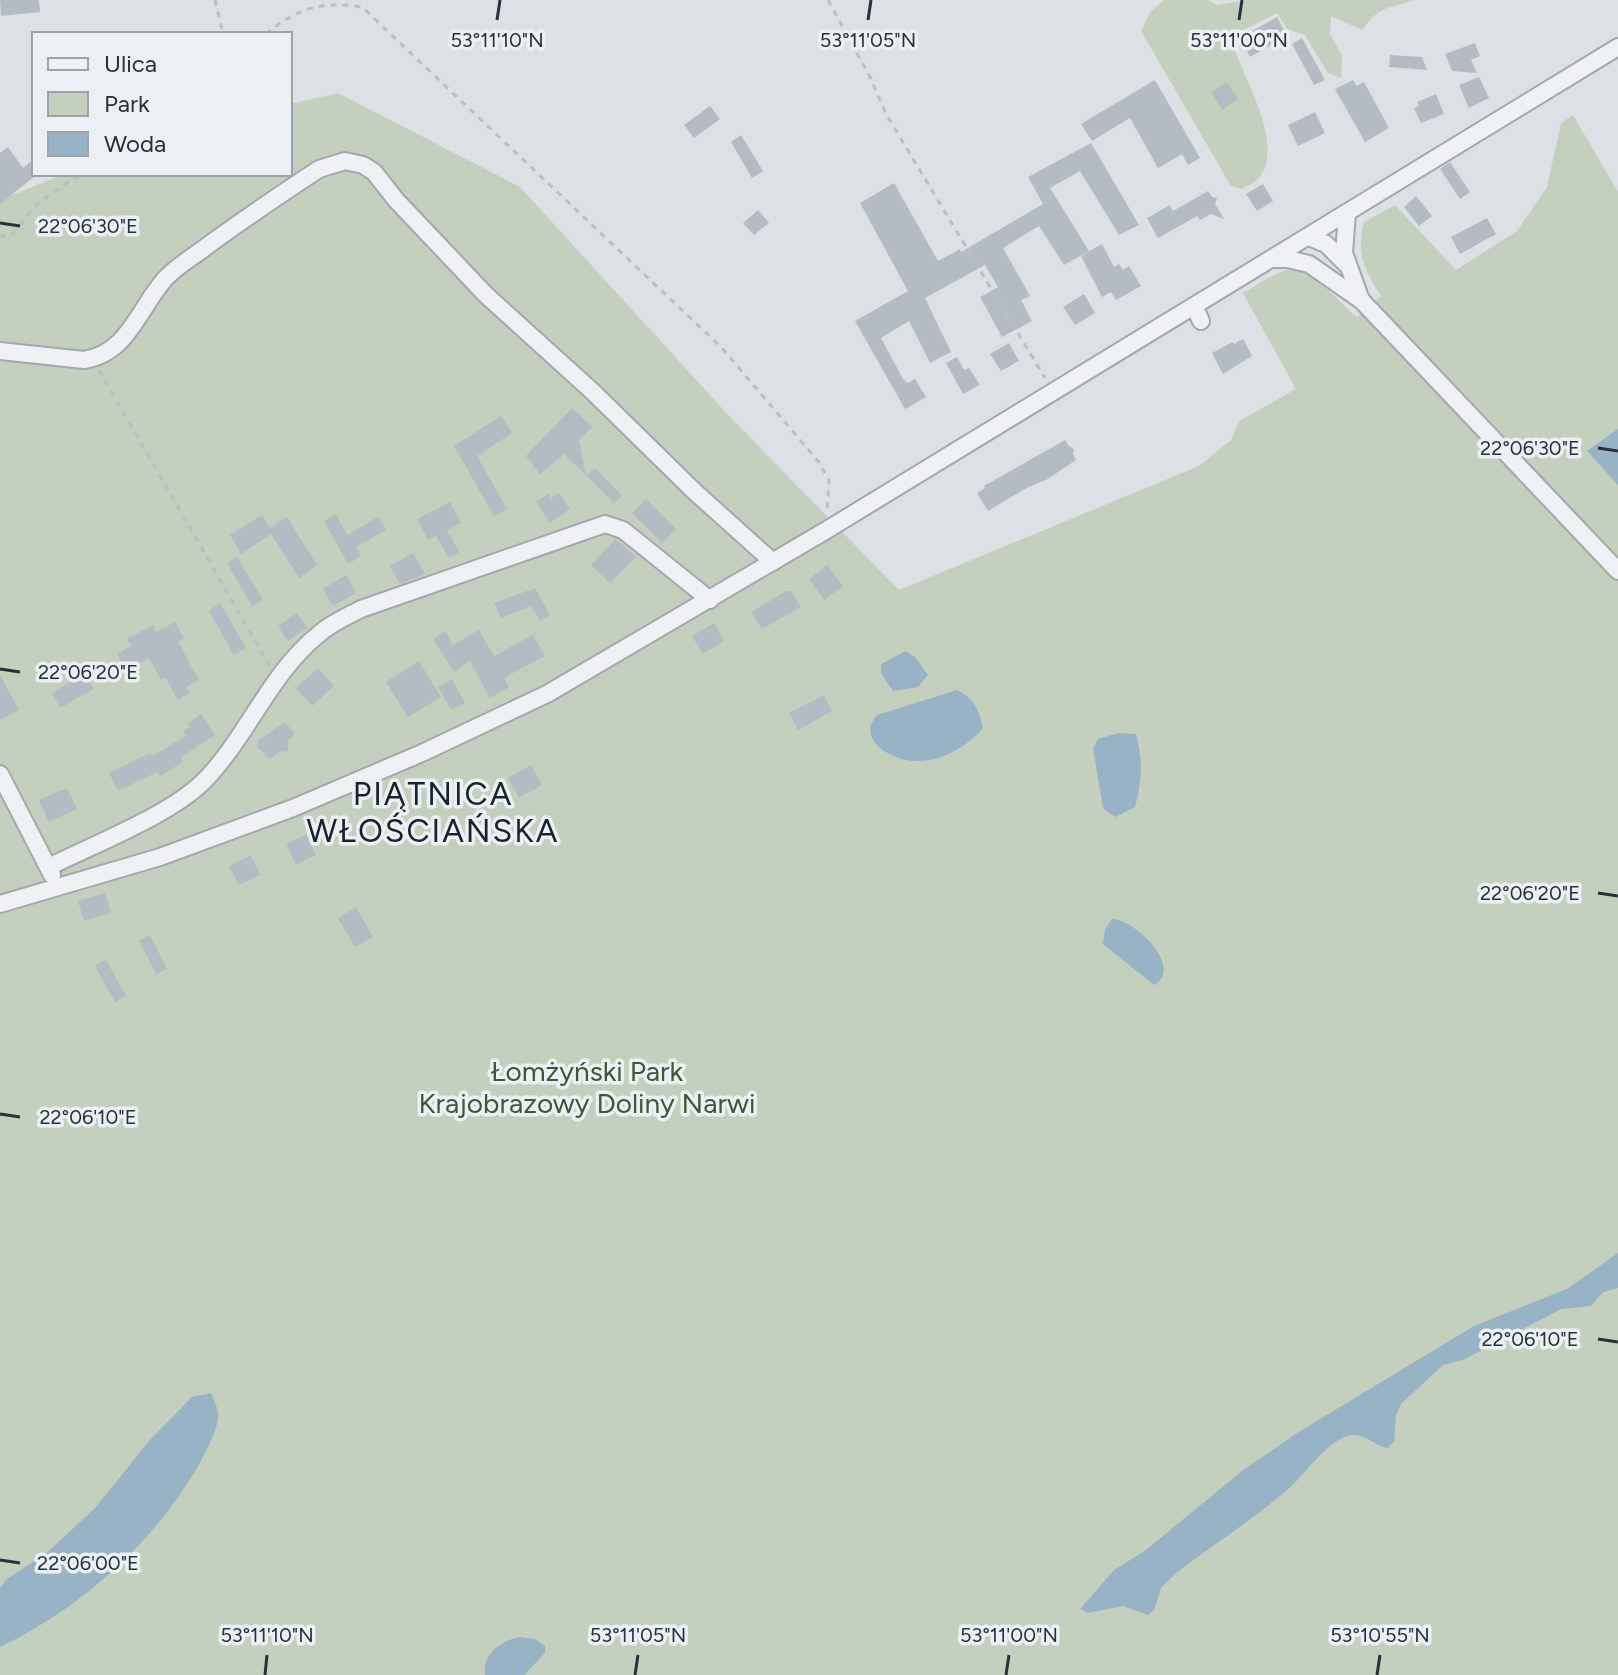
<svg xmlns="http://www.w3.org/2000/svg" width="1618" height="1675" viewBox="0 0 1618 1675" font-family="Figtree,sans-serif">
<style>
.green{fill:#c4cfbe}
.water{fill:#98b3c5}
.building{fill:#b4bbc2}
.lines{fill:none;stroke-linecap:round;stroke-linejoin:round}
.minor-casing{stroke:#a2a8af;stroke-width:20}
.path{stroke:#bbbfc4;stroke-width:3;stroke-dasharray:6 6;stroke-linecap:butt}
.minor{stroke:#eff1f4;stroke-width:16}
.ticks{fill:none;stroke:#27303b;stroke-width:3}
.labels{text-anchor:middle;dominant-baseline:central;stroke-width:7;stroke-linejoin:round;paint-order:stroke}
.park-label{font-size:28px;fill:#3e5734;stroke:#ebf0f4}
.quarter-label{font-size:32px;letter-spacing:2px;fill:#19212c;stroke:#ebf0f4}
.ticks-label{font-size:20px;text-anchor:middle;fill:#27303b;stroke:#ebf0f4;stroke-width:7;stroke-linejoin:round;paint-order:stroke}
</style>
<rect width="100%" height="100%" fill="#dce1e6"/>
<g class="green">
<path d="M1164,0H1208L1217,5L1247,0H1413C1387,11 1383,2 1362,30L1331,16L1330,34L1342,56L1341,78L1328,73L1305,35L1287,29L1277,13L1238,33L1233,46C1245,80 1286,147 1258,179C1254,183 1246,186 1242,189L1231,186L1141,31L1150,12Z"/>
<path d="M338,93L520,187L730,417L899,590L1199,466L1231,440L1239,421L1296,389L1243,293C1256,286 1269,276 1283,271C1309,263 1339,303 1357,317L1381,296C1364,270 1356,253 1364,222L1395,205L1456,270L1517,231L1547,187L1561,123L1573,115L1618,192V1675H0V200L65,174H290V104Z"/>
</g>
<g class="water">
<polygon points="1618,429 1618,485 1587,451"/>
<polygon points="906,651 915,657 928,675 918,687 893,691 881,673 881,664"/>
<path d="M957,690C974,698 979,710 983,728C968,746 941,762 916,761C893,761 855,740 877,715Z"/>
<path d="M1118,733L1136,734C1143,760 1142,780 1135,807L1115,817L1103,808L1093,748L1098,739Z"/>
<path d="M1112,919C1134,919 1185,967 1154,985L1103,944L1105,929Z"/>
<path d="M1618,1253V1288L1603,1292L1591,1306L1561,1309L1463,1360L1443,1365L1401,1404L1396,1415L1394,1442L1387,1448C1373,1445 1363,1431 1347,1436C1324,1444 1305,1475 1287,1490C1252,1520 1213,1545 1176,1573L1161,1588L1154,1610L1148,1615L1123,1606L1088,1613L1080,1609L1114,1570L1146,1550L1242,1471L1297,1433L1474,1326L1567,1289Z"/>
<path d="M211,1393C214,1400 219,1410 218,1417C217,1433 205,1453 197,1468C152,1544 80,1609 0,1647V1588L7,1579L49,1551L96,1507L149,1441L192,1397Z"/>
<path d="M519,1637L535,1639L545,1646V1653L524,1675H485C482,1654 501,1641 519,1637Z"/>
</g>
<g class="building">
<polygon points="0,0 39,0 40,12 1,16"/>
<polygon points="1277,17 1287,36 1250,57 1240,38"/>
<polygon points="1302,38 1325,80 1314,85 1292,44"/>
<polygon points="1475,43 1480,56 1471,60 1477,73 1452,71 1445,54"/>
<polygon points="1390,55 1422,57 1427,70 1389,67"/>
<polygon points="1479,77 1489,98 1469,108 1459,85"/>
<polygon points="1155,80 1200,158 1188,165 1182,154 1158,168 1130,118 1092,141 1081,124"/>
<polygon points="1353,80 1357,86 1364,82 1389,128 1365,142 1335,89"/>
<polygon points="1227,82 1238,99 1222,110 1211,92"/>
<polygon points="1436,94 1444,114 1421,123 1414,108 1419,106 1417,102"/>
<polygon points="710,106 720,119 694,138 684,125"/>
<polygon points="1315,112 1325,133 1298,146 1288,125"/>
<polygon points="741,135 763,171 752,178 731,142"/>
<polygon points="1091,143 1139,225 1119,235 1080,171 1050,188 1089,251 1064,265 1039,226 1003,248 1030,296 1021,300 1032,321 1002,337 980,297 998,287 985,265 925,298 951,352 930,363 909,321 881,338 903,379 908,383 915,379 926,397 905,409 855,321 908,291 860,203 894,183 938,261 960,249 961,252 1043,204 1028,177"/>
<polygon points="8,147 23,168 34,159 34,177 0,204 0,153"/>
<polygon points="1450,162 1470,192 1460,199 1440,169"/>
<polygon points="1263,184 1273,201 1257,211 1246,194"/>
<polygon points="1208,191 1212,197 1217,198 1215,204 1224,219 1211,214 1200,220 1197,216 1158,238 1147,218 1170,205 1173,211"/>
<polygon points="1416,196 1432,216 1419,226 1404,207"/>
<polygon points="758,210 769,223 754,235 743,223"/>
<polygon points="1487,218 1496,234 1460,254 1451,237"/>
<polygon points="1102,244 1114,267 1119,264 1123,270 1129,266 1141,286 1116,300 1111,292 1102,297 1081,256"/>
<polygon points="1084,294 1095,313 1075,325 1063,307"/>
<polygon points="1243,339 1252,356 1223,374 1212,353 1233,342 1234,344"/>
<polygon points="1009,343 1019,361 1001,371 990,354"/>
<polygon points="957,357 964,370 969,368 980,385 963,394 946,363"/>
<polygon points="572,408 592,427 579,440 586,476 595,468 622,496 614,503 564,454 540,474 526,456"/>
<polygon points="501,416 512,433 477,456 507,509 494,516 454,446"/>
<polygon points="1065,440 1069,446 1074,449 1073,454 1076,460 1046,480 1028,487 988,511 977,493 985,488 984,486"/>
<polygon points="559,493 570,509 550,523 536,502 548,494 551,498"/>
<polygon points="646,499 676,529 662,543 632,513"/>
<polygon points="450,502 461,523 447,530 459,552 449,558 436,536 428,540 417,519"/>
<polygon points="336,514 347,535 378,517 386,530 356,547 361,556 348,564 324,521"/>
<polygon points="262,515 270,528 287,517 317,565 299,578 271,534 241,554 230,535"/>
<polygon points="616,539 636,557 610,583 591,565"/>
<polygon points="413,553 425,574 400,584 390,566"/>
<polygon points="237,557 263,600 252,606 227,563"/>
<polygon points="827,565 843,586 824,600 809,579"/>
<polygon points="346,575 356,593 333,606 323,589"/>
<polygon points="535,588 550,615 540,621 531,606 501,618 494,603"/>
<polygon points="786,591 791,591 801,607 762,629 751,612"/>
<polygon points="220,603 246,648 234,655 209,611"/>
<polygon points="297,613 307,628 288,641 278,626"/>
<polygon points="175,622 184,638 178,642 199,680 186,687 190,693 178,700 165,677 161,680 149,658 126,671 117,654 131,646 127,639 153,625 156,632"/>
<polygon points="714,623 724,641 703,654 692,636"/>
<polygon points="479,630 494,656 533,635 545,656 504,678 509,687 490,698 470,661 454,672 433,639 445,631 453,645"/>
<polygon points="419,661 441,697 408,717 386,682"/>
<polygon points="318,668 334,686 312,706 296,688"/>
<polygon points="84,674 94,689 60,708 52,693"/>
<polygon points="0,675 19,710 0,720"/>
<polygon points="452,679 465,703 451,710 438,687"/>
<polygon points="824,695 832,711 798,730 789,713"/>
<polygon points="201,714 215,735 181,757 183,762 160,776 157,772 118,791 109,773 150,753 152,756 186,736 183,731 190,727 188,723"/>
<polygon points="285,722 295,734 288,740 288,752 281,751 270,759 257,747 258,741"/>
<polygon points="531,765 542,785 519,798 508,778"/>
<polygon points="67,788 77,809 49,822 39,800"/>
<polygon points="306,834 316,855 296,865 286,844"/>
<polygon points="251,855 260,875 239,885 229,866"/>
<polygon points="105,893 111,913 84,921 78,901"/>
<polygon points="356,907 373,937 355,947 338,918"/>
<polygon points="150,935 167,969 156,974 139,941"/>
<polygon points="106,960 126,996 115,1002 95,966"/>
</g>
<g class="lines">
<g class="minor-casing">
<g id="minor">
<polyline points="1347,213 1344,253 1361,300"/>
<polyline points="1309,237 1326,244 1346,264"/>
<polyline points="1272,259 1287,259 1309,264 1362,301 1618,571"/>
<polyline points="1194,306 1201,321"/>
<path d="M0,351L84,360C128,353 138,310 164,280C175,267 193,257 207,246C244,219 281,194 319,169L345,161L363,165L374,172L396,200L486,295L592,391L695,492L773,562"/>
<polyline points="0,774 52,875"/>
<path d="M49,867C94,844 168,816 203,782C247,738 269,674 319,634C331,623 346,617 361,609L605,524L623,530L710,600"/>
<polyline points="0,904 160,857 293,808 422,753 547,694 825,531 1618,47"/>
</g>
</g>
<g class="path">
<polyline points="215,0 223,34"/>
<polyline points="828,0 870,77 886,114 1045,378"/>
<path d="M266,34C296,9 323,0 362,7L722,348L818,461L829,480L827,512"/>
<polyline points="0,237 12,234 38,203 80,174"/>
<polyline points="99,370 269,665"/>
</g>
<use href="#minor" class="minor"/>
</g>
<path class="ticks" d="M497,20L500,0M868,20L871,0M1239,20L1242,0M0,223L20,226M1598,448L1618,451M0,669L20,672M1598,893L1618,896M0,1114L20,1117M1598,1339L1618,1342M0,1560L20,1563M265,1675L267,1655M635,1675L638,1655M1006,1675L1009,1655M1377,1675L1380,1655"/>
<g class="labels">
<g class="park-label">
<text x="587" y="1071">Łomżyński Park<tspan x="587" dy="32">Krajobrazowy Doliny Narwi</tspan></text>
</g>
<g class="quarter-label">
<text x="433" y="794">PIĄTNICA<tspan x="433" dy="37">WŁOŚCIAŃSKA</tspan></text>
</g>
</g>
<g class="ticks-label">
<text x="497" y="47">53°11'10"N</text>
<text x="868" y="47">53°11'05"N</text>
<text x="1239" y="47">53°11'00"N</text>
<text x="88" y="233">22°06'30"E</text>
<text x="1530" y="455">22°06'30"E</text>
<text x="88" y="679">22°06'20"E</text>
<text x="1530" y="900">22°06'20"E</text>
<text x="88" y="1124">22°06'10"E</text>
<text x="1530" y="1346">22°06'10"E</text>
<text x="88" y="1570">22°06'00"E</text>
<text x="267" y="1642">53°11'10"N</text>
<text x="638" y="1642">53°11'05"N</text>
<text x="1009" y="1642">53°11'00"N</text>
<text x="1380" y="1642">53°10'55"N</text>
</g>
<rect x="32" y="32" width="260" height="144" fill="#ebf0f4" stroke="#9da3aa" stroke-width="2"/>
<rect x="48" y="58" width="40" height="12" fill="#eff1f4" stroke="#9da3aa" stroke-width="2"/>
<text x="104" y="72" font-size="24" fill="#27303b">Ulica</text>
<rect x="48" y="92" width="40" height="24" fill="#c4cfbe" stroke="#9da3aa" stroke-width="2"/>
<text x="104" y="112" font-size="24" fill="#27303b">Park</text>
<rect x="48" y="132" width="40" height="24" fill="#98b3c5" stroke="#9da3aa" stroke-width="2"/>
<text x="104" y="152" font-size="24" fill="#27303b">Woda</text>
</svg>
